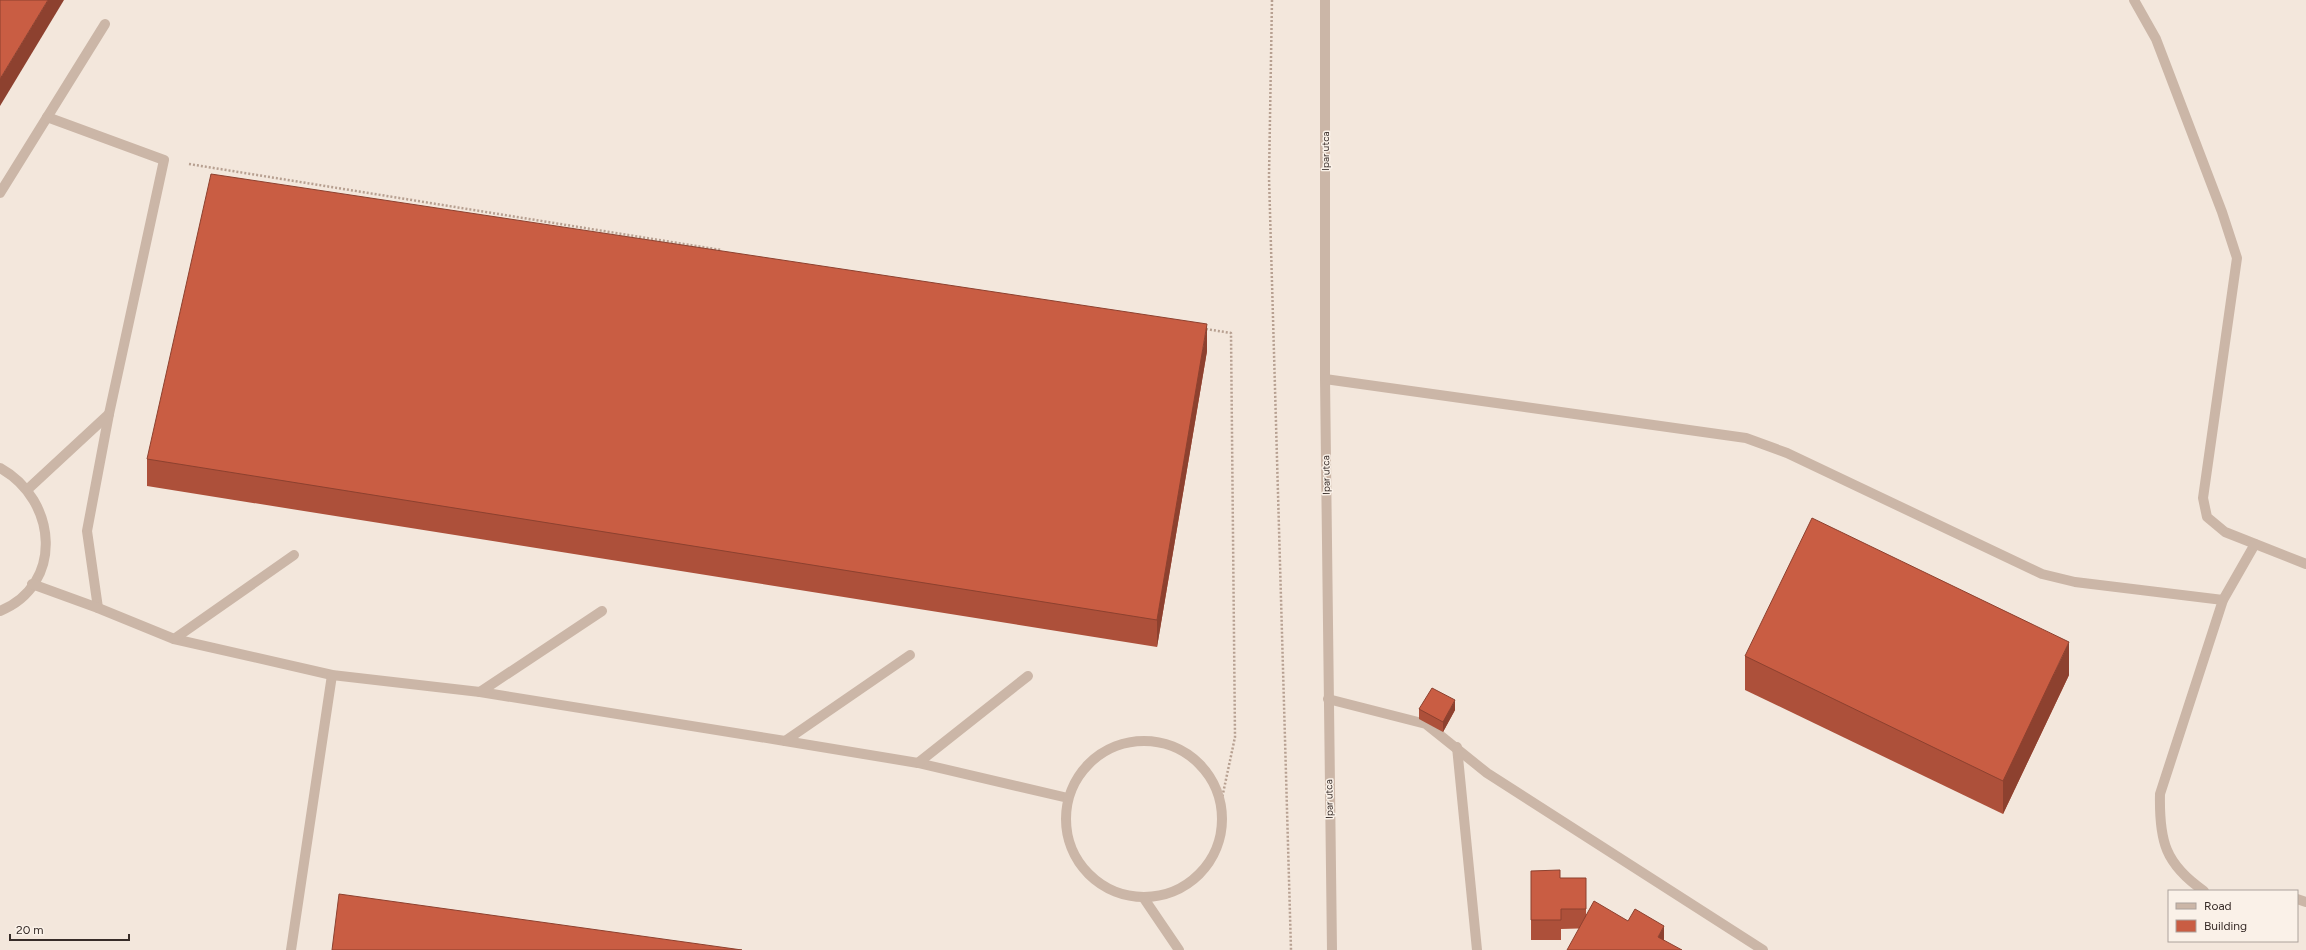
<svg xmlns="http://www.w3.org/2000/svg" width="2306" height="950" viewBox="0 0 2306 950" font-family="Figtree,sans-serif">
<style>
.lines{fill:none;stroke-linecap:round;stroke-linejoin:round}
.path{stroke:#b7a091;stroke-width:2.5;stroke-dasharray:2 2;stroke-linecap:butt}
.minor{stroke:#cbb6a7;stroke-width:10}
.wall{fill:#ad503a}
.shaded-wall{fill:#8d412f}
.building{fill:#c95d43;stroke:#8d412f}
.labels{text-anchor:middle;dominant-baseline:central;stroke-width:3;stroke-linejoin:round;paint-order:stroke}
.street-label{font-size:10px;fill:#372c28;stroke:#faf1e8}
</style>
<rect width="100%" height="100%" fill="#f3e7dc"/>
<g class="lines">
<g class="path">
<polyline points="1272,0 1269,177 1291,950"/>
<polyline points="189,164 721,250"/>
<polyline points="1206,329 1231,333 1235,737 1221,803"/>
</g>
<g class="minor">
<polyline points="1325,0 1325,379 1332,950"/>
<polyline points="2134,0 2156,39 2222,212 2237,258 2203,498 2207,517 2225,532 2306,564"/>
<polyline points="47,117 164,160 109,414 87,531 98,608"/>
<polyline points="0,193 105,24"/>
<polyline points="1325,379 1746,438 1787,453 2042,574 2075,582 2223,600"/>
<path d="M0,468C58,500 64,585 0,611"/>
<polyline points="28,489 109,414"/>
<polyline points="32,584 98,608 174,639 332,675 480,692 785,741 918,763 1068,798"/>
<polyline points="174,639 294,555"/>
<polyline points="480,692 602,611"/>
<polyline points="1328,699 1426,724 1487,773 1763,950"/>
<circle cx="1144" cy="819" r="78"/>
<polyline points="785,741 910,655"/>
<polyline points="1457,747 1477,950"/>
<polyline points="918,763 1028,676"/>
<path d="M2204,891C2165,864 2159,841 2160,794L2223,600L2255,544"/>
<polyline points="1143,897 1179,950"/>
<polyline points="2297,899 2306,902"/>
<polyline points="291,950 332,675"/>
</g>
</g>
<g class="wall">
<polygon points="1207,351 1157,647 147,486 147,459"/>
<polygon points="1745,656 2069,675 2003,814 1745,690"/>
<polygon points="1419,709 1455,710 1443,732 1419,719"/>
<polygon points="1531,871 1560,878 1586,878 1586,916 1628,921 1664,926 1561,929 1561,940 1531,940"/>
</g>
<g class="shaded-wall">
<polygon points="48,0 64,0 0,106 0,79"/>
<polygon points="1207,324 1207,351 1157,647 1157,620"/>
<polygon points="2069,642 2069,675 2003,814 2003,781"/>
<polygon points="1455,700 1455,710 1443,732 1443,722"/>
<polygon points="1664,926 1664,950 1658,937"/>
</g>
<g class="building">
<polygon points="0,0 48,0 0,79"/>
<polygon points="211,174 1207,324 1157,620 147,459"/>
<polygon points="1812,518 2069,642 2003,781 1745,656"/>
<polygon points="1432,688 1455,700 1443,722 1419,709"/>
<polygon points="1560,870 1560,878 1586,878 1586,909 1561,909 1561,920 1531,920 1531,871"/>
<polygon points="339,894 742,950 332,950"/>
<polygon points="1594,901 1628,921 1635,909 1664,926 1658,937 1682,950 1567,950"/>
</g>
<g class="labels">
<g class="street-label">
<text transform="translate(1325 151) rotate(-90)">Ipar utca</text>
<text transform="translate(1326 475) rotate(-91)">Ipar utca</text>
<text transform="translate(1329 799) rotate(-91)">Ipar utca</text>
</g>
</g>
<rect x="2168" y="890" width="130" height="52" fill="#faf1e8" stroke="#aca29b"/>
<rect x="2176" y="903" width="20" height="6" fill="#cbb6a7" stroke="#aca29b"/>
<text x="2204" y="910" font-size="12" fill="#372c28">Road</text>
<rect x="2176" y="920" width="20" height="12" fill="#c95d43" stroke="#aca29b"/>
<text x="2204" y="930" font-size="12" fill="#372c28">Building</text>
<path d="M10 934v6h119v-6" fill="none" stroke="#372c28" stroke-width="2"/>
<text x="16" y="934" font-size="12" fill="#372c28" stroke="#faf1e8" stroke-width="3" paint-order="stroke">20 m</text>
</svg>
